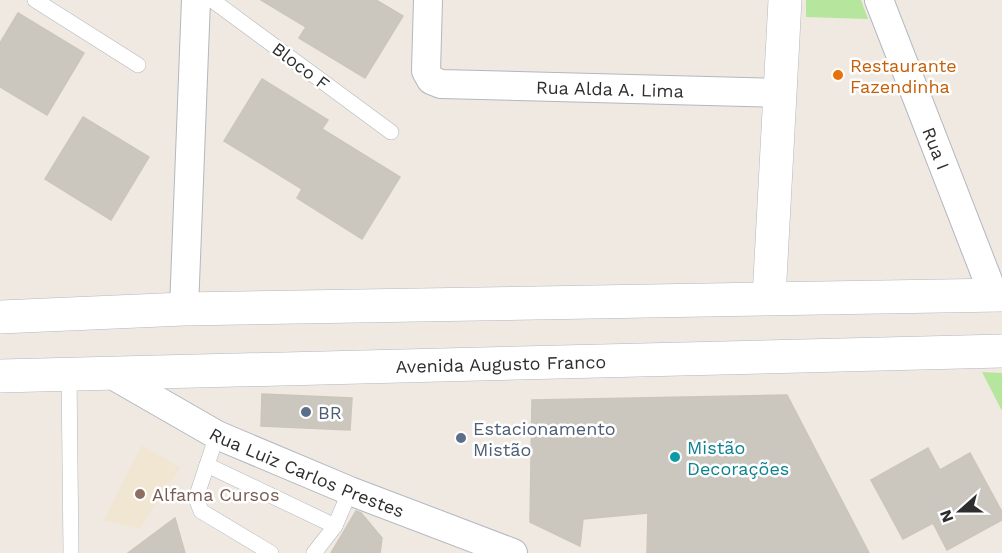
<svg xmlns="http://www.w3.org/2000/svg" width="1002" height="553" viewBox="0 0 1002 553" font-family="'Work Sans',sans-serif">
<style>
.education{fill:#f0e6d1}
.green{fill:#b6e59e}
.building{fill:#cbc7bf;stroke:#cbc5ba;stroke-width:1.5}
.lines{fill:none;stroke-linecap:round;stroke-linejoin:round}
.service-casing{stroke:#b4b7c1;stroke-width:16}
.minor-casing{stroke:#b4b7c1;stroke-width:30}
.tertiary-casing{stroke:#b4b7c1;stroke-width:34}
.secondary-casing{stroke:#b4b7c1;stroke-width:34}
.service{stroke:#fff;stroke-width:15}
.minor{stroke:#fff;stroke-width:28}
.tertiary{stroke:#fff;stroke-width:33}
.secondary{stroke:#fff;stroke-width:33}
.food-dot{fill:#e8710a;stroke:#fff;stroke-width:2}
.service-dot{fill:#5c6f8a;stroke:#fff;stroke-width:2}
.culture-dot{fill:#0f9aa8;stroke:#fff;stroke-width:2}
.education-dot{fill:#8d6e63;stroke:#fff;stroke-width:2}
.labels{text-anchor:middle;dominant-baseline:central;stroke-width:5;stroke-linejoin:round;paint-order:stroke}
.food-label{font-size:18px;fill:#c56008;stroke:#fff;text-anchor:start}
.street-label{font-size:18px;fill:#2e2e2e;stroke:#fff}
.service-label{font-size:18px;fill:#4e5e75;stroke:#fff;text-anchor:start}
.culture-label{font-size:18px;fill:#0d838f;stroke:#fff;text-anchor:start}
.education-label{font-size:18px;fill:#785e54;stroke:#fff;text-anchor:start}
</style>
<rect width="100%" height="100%" fill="#efe9e1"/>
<polygon class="education" points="142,445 180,468 139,529 104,520"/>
<g class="green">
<polygon points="806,0 861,0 868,19 806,17"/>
<polygon points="982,372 1002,373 1002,411"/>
</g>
<g class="building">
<polygon points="261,0 376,0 403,16 365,78 299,38 306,27"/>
<polygon points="18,13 84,53 47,115 0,87 0,43"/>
<polygon points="262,79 328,120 322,129 400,177 362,239 297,198 302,189 224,141"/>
<polygon points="83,117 149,157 111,220 45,179"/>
<polygon points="262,394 352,398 350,430 261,426"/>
<polygon points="787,395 869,553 647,553 648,513 583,519 580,546 530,522 532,400"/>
<polygon points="928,448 940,470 970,453 1002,512 1002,520 947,550 933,523 903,539 871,480"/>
<polygon points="356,511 361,513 382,538 380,553 331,553"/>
<polygon points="175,518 185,553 128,553"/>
</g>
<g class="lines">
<g class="service-casing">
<g id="service">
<polyline points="35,0 138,65"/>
<polyline points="212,0 391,132"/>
<polyline points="69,374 71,553"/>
<polyline points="217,435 196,498 201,511 271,553"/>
<polyline points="207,465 335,526"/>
<polyline points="314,553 335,526 350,491"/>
</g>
</g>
<g class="minor-casing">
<g id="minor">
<path id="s1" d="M428,0L426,71L431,80L441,84L779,93"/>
<path id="s2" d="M879,0L994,296"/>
<polyline points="184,309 196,0"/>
<path id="s3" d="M109,373L217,435L350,491L513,553"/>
</g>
</g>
<g class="tertiary-casing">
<polyline id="tertiary" points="769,298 785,0"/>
</g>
<g class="secondary-casing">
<g id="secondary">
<polyline points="0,317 184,309 1002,295"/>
<path id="s4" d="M0,376L1002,351"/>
</g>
</g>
<use href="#service" class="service"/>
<use href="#minor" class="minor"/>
<use href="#tertiary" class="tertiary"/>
<use href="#secondary" class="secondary"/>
</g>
<circle class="food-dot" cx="838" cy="75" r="6"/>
<g class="service-dot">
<circle cx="306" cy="412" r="6"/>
<circle cx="461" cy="438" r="6"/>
</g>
<circle class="culture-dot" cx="675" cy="457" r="6"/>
<circle class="education-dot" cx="140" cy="494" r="6"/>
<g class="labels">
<g class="food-label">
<text x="850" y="65">Restaurante<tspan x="850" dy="21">Fazendinha</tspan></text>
</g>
<g class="street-label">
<text transform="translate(301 66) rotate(37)">Bloco F</text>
<text stroke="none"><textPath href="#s1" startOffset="261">Rua Alda A. Lima</textPath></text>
<text stroke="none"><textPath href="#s2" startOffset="159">Rua I</textPath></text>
<text stroke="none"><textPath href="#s4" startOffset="501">Avenida Augusto Franco</textPath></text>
<text stroke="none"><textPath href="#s3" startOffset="222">Rua Luiz Carlos Prestes</textPath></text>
</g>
<g class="service-label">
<text x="318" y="412">BR</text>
<text x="473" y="428">Estacionamento<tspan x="473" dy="21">Mistão</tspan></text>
</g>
<g class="culture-label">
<text x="687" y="447">Mistão<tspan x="687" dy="21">Decorações</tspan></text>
</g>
<g class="education-label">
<text x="152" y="494">Alfama Cursos</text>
</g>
</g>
<g transform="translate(960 511) rotate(249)" stroke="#ffffff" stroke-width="4.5" paint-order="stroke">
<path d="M0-4.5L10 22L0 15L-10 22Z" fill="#2e2e2e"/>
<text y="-9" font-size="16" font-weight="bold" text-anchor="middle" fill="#2e2e2e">N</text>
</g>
</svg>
